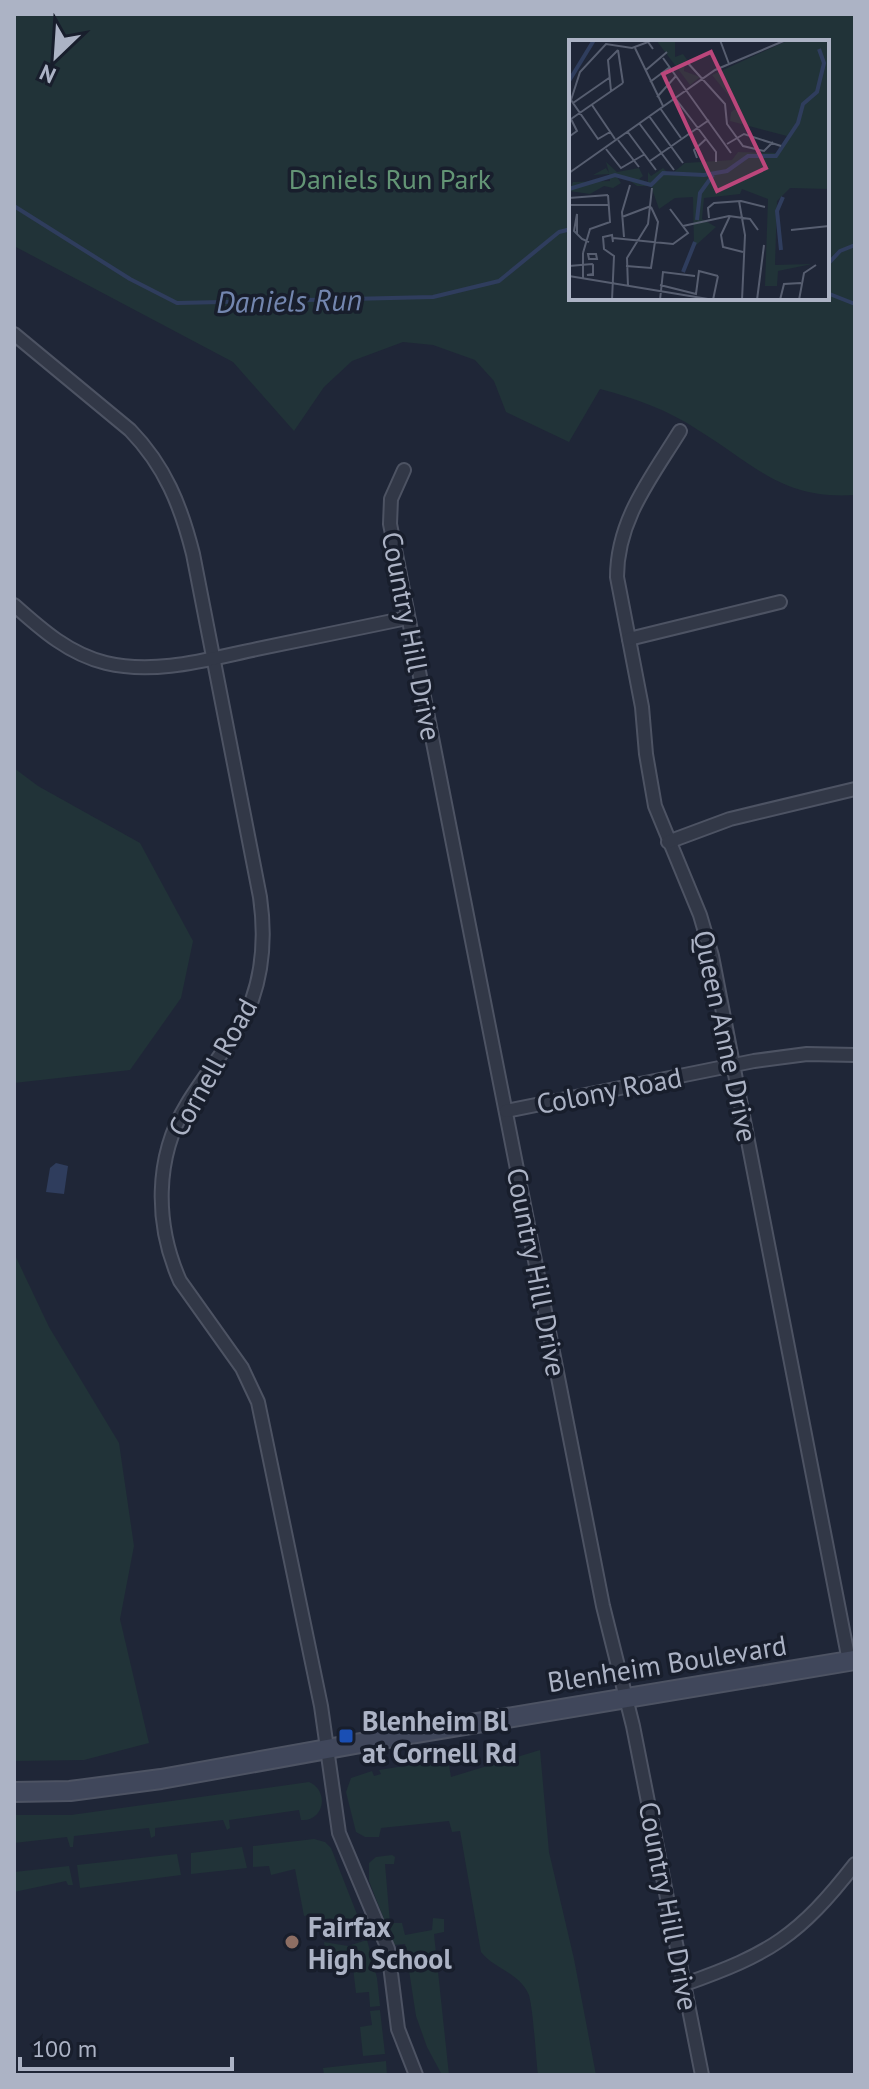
<svg xmlns="http://www.w3.org/2000/svg" width="869" height="2089" viewBox="0 0 869 2089" font-family="'PT Sans',sans-serif">
<style>
.green{fill:#213338;fill-rule:evenodd}
.water{fill:#2f3d5d}
.lines{fill:none;stroke-linecap:round;stroke-linejoin:round}
.stream{stroke:#2f3d5d;stroke-width:4}
.minor-casing{stroke:#4d5363;stroke-width:16}
.secondary-casing{stroke:#4d5363;stroke-width:22}
.minor{stroke:#323847;stroke-width:12}
.secondary{stroke:#40475b;stroke-width:18}
.transit-dot{fill:#1a4fb4;stroke:#181e2c;stroke-width:3}
.education-dot{fill:#8d6e63;stroke:#181e2c;stroke-width:3}
.labels{text-anchor:middle;dominant-baseline:central;stroke-width:7;stroke-linejoin:round;paint-order:stroke}
.park-label{font-size:28px;fill:#639575;stroke:#181e2c}
.street-label{font-size:28px;fill:#acb3c5;stroke:#181e2c}
.poi-label{font-size:28px;font-weight:bold;fill:#acb3c5;stroke:#181e2c;text-anchor:start}
.water-label{font-size:30px;font-style:italic;fill:#7386af;stroke:#181e2c}
.inset-river{fill:none;stroke:#2f3d5d;stroke-width:4}
.inset-road{fill:none;stroke:#575e70;stroke-width:2}
.view{fill:#bb467b;fill-opacity:0.15;stroke:#bb467b;stroke-width:4}
.inset-edge{fill:none;stroke:#acb3c5;stroke-width:4}
</style>
<rect width="100%" height="100%" fill="#1f2637"/>
<g class="green">
<path d="M14,14H855V495C782,500 755,465 698,430C668,410 635,398 600,389L569,442L506,412L494,381L475,360L433,345L403,342L352,361L324,387L294,431L233,362L14,246ZM571,42H827V298H571Z"/>
<polygon points="14,768 38,786 140,843 193,941 181,998 130,1070 14,1083"/>
<polygon points="14,1253 49,1327 119,1443 134,1546 120,1619 149,1743 84,1760 14,1761"/>
<path d="M540,1750L549,1852L574,1959L596,2075H538C536,2060 533,2002 528,1993C519,1973 493,1968 481,1952L460,1831L452,1832L449,1821L381,1828L379,1837H365L356,1832L346,1792L351,1778L372,1771L374,1776L381,1774L379,1770L448,1759L451,1777Z"/>
<path d="M309,1782C330,1791 324,1822 301,1820L299,1810L229,1820L230,1828L227,1830L223,1820L155,1828V1836L151,1838L149,1828L74,1836L73,1847H70L67,1837L14,1843V1815H71Z"/>
<polygon points="314,1839 325,1842 331,1848 362,1927 360,1931 349,1935 321,1933 317,1914 304,1916 295,1869 271,1875 269,1866 253,1867 253,1846"/>
<polygon points="242,1847 247,1868 191,1874 191,1853"/>
<polygon points="177,1854 181,1875 80,1888 77,1865"/>
<polygon points="392,1855 395,1857 394,1864 385,1864 390,1923 402,1923 405,1935 432,1930 433,1918 444,1919 444,1932 434,1934 449,2075 442,2075 427,2047 416,2016 405,1944 394,1945 369,1881 369,1863 376,1857"/>
<polygon points="69,1866 73,1885 68,1885 66,1881 14,1892 14,1872"/>
<polygon points="367,1940 377,1978 380,2006 370,2007 369,1992 356,1993 352,1959 326,1962 324,1942 348,1946"/>
<polygon points="380,2010 385,2054 363,2056 360,2027 372,2025 370,2011"/>
<polygon points="386,2061 387,2075 324,2075 323,2068"/>
</g>
<polygon class="water" points="56,1163 68,1166 64,1194 46,1192 50,1168"/>
<g class="lines">
<g class="stream">
<polyline points="14,206 130,279 177,303 433,297 499,281 559,232 571,229"/>
<polyline points="827,265 840,251 855,245"/>
<polyline points="827,293 855,304"/>
</g>
<g class="minor-casing">
<g id="minor">
<path d="M14,334L130,430C165,466 181,506 193,554L260,897C265,932 264,966 252,1000C237,1038 208,1069 187,1104C154,1158 155,1225 180,1281L242,1368L258,1402L321,1706L339,1833L388,1949L398,2029L416,2075"/>
<path d="M680,431C651,478 617,520 617,577L642,707L646,754L655,806L700,915L712,956L849,1661"/>
<polyline points="404,470 391,499 390,524 603,1606 633,1726 702,2075"/>
<path d="M14,605C42,630 69,654 106,663C156,675 209,659 257,649C307,639 357,628 407,618"/>
<polyline points="629,639 780,602"/>
<polyline points="668,842 730,819 855,789"/>
<polyline points="506,1111 754,1061 807,1054 855,1055"/>
<path d="M685,1984C770,1954 799,1936 855,1864"/>
</g>
</g>
<g class="secondary-casing">
<polyline id="secondary" points="14,1792 70,1791 161,1779 405,1735 855,1660"/>
</g>
<use href="#minor" class="minor"/>
<use href="#secondary" class="secondary"/>
</g>
<rect class="transit-dot" x="338" y="1728" width="16" height="16" rx="4"/>
<circle class="education-dot" cx="292" cy="1942" r="8"/>
<g class="labels">
<g class="park-label">
<text x="390" y="178">Daniels Run Park</text>
</g>
<g class="street-label">
<text transform="translate(412 636) rotate(79)">Country Hill Drive</text>
<text transform="translate(726 1036) rotate(78)">Queen Anne Drive</text>
<text transform="translate(212 1067) rotate(-61)">Cornell Road</text>
<text transform="translate(609 1090) rotate(-11)">Colony Road</text>
<text transform="translate(537 1272) rotate(79)">Country Hill Drive</text>
<text transform="translate(667 1663) rotate(-9)">Blenheim Boulevard</text>
<text transform="translate(669 1906) rotate(79)">Country Hill Drive</text>
</g>
<g class="poi-label">
<text x="362" y="1720">Blenheim Bl<tspan x="362" dy="32">at Cornell Rd</tspan></text>
<text x="308" y="1926">Fairfax<tspan x="308" dy="32">High School</tspan></text>
</g>
<g class="water-label">
<text transform="translate(289 300) rotate(-1)">Daniels Run</text>
</g>
</g>
<g transform="translate(569 40)">
<rect width="260" height="260" fill="#1f2637"/>
<path d="M87,0L106,2V17L114,14L128,34L116,22L115,31L131,37L121,45ZM220,0H260V149L221,148L208,161L206,225L243,224L209,231L208,246H196L199,159L173,149L171,154L135,158L133,179L147,187L125,207L124,157L106,158L90,169L82,146H68L53,135L48,137L52,143L44,148L35,146L21,154L0,151L4,142L41,141L40,134L24,135L37,128L40,133L37,122L48,132L70,128L74,136L70,139L79,142V132L82,136L94,128L101,135L116,123L163,120L169,112L208,113L218,96L161,81L162,72L169,67L143,35Z" fill="#213338"/>
<path class="inset-river" d="M0,41L25,0M0,149L46,135L82,145L94,133L135,135L158,131L179,116H207L229,83L234,64L248,52L255,23L250,9M128,180L131,153L144,135M212,210L208,171L214,157M114,232L126,202"/>
<path class="inset-road" d="M151,0L160,24M66,8L94,66M49,10L54,43M94,18L162,113M118,22L156,64L158,84L174,106L195,111L204,102M77,30L98,12M81,42L101,27M42,51L39,20L49,10M88,57L107,36M106,58L147,112V122M4,63L40,38M23,65L46,99M91,68L112,98M80,76L114,123M70,83L105,130M58,91L87,130M41,92L29,99L2,60L11,32L37,4L63,8L79,2L84,9M1,96L8,91L2,79L54,43M49,100L70,127M158,104L175,94L212,106M37,109L52,128L76,114M128,118L125,110L137,99M81,121L140,80M0,133L146,30L217,0M0,158L39,155M170,161L176,195L173,260M0,165H39M161,176L152,195L154,207L174,212M53,177L82,166M140,178L139,168L145,163L172,161L196,167M114,186L160,176L181,179L189,190M222,190L260,186M8,194V174L5,191L13,199L20,202M55,197L53,172L61,145M44,198L104,204L119,193L101,169M14,213L21,189L41,182L39,155M14,213V239M27,214L28,219H20L19,214ZM0,226L23,224L24,225V235H18L24,234M57,226L82,228L89,182L82,167M0,236L145,260M91,245L127,254L130,231L149,236M59,247L58,218L79,184L83,148M43,260L45,216L35,209L34,197L43,195L44,202M91,260L94,232L126,236M144,260L149,236M188,260L195,205M211,260L215,244L232,243M230,260L235,233L247,225"/>
<path class="view" d="M142,12L197,128L148,151L94,34Z"/>
<rect width="260" height="260" class="inset-edge"/>
</g>
<rect width="869" height="2089" fill="none" stroke="#acb3c5" stroke-width="32"/>
<g transform="translate(56 56) rotate(205)" stroke="#181e2c" stroke-width="6" paint-order="stroke">
<path d="M0-6L14 30L0 20L-14 30Z" fill="#acb3c5"/>
<text y="-12" font-size="22" font-weight="bold" text-anchor="middle" fill="#acb3c5">N</text>
</g>
<path d="M20 2057v12h212v-12" fill="none" stroke="#acb3c5" stroke-width="4"/>
<text x="32" y="2057" font-size="24" fill="#acb3c5" stroke="#181e2c" stroke-width="6" paint-order="stroke">100 m</text>
</svg>
